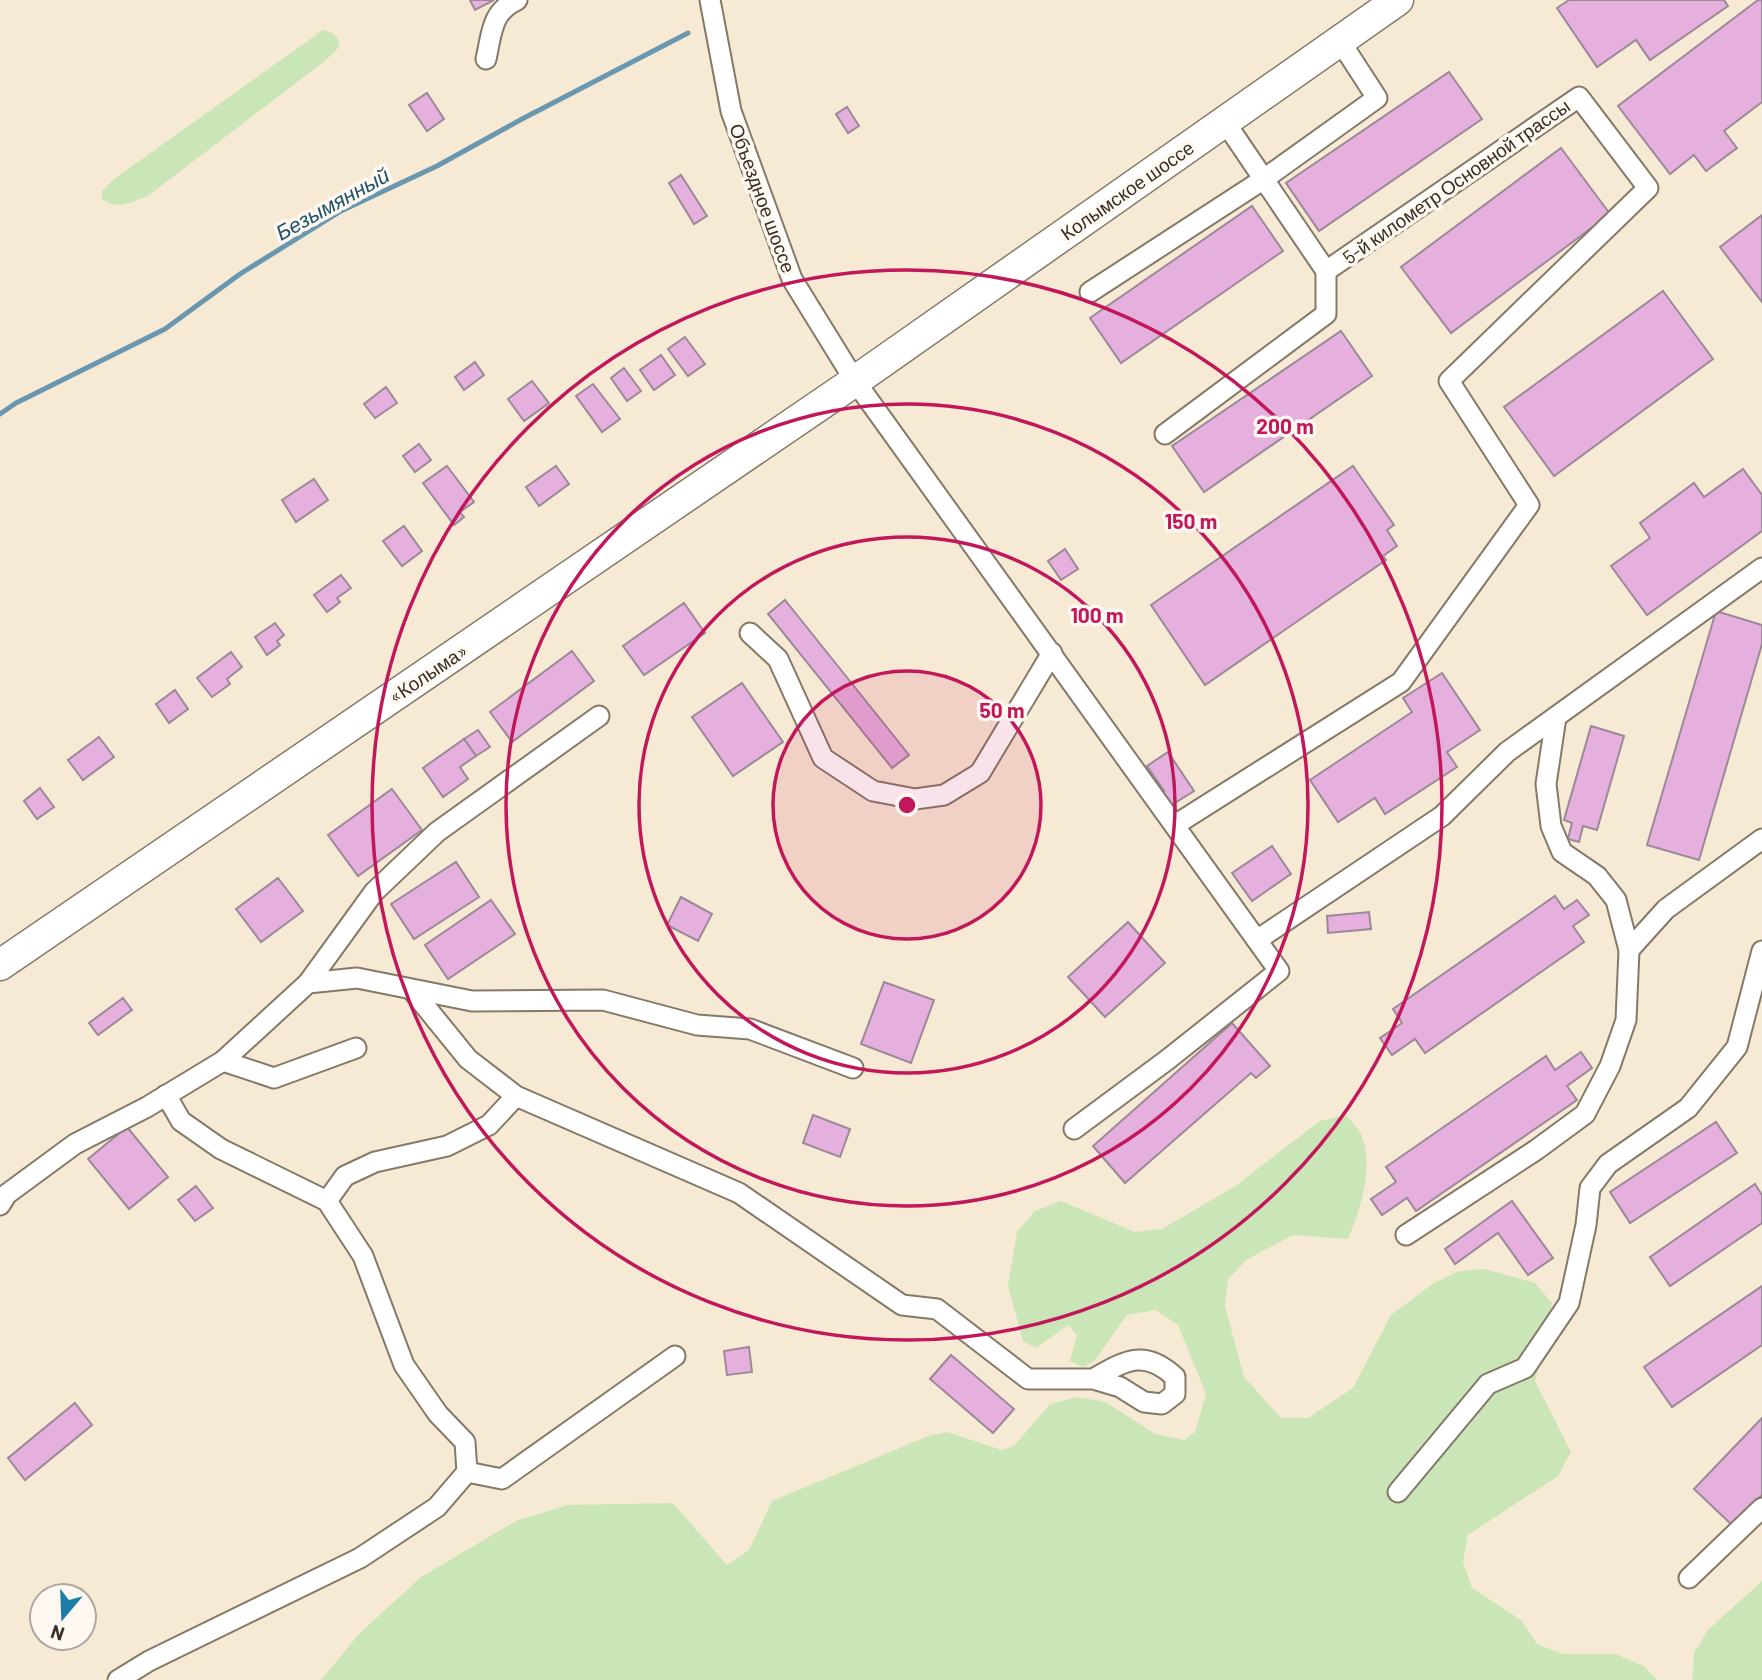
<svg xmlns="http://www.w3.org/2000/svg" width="1762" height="1680" viewBox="0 0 1762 1680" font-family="Barlow,sans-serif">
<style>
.green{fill:#cae5b8}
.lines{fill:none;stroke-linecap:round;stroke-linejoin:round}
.stream{stroke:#6a97b0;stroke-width:5}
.building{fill:#e5afde;stroke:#9b8998;stroke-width:2}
.minor-casing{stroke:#857967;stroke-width:23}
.highway-casing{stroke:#857967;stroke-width:33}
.minor{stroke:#fff;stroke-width:19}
.highway{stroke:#fff;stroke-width:30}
.ring{fill:none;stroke:#c2185b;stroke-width:3.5}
.labels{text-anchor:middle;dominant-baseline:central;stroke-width:7;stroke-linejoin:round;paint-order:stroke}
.street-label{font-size:19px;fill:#352f28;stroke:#fef8f0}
.water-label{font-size:21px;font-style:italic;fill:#1e516c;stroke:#fef8f0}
.centre{fill:#c2185b;stroke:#fef8f0;stroke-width:3.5}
.ring-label{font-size:21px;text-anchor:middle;font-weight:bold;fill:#c2185b;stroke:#fef8f0;stroke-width:7;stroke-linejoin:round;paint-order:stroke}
</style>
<rect width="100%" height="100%" fill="#f7ead5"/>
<g class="green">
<path d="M323,30C334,32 337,35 340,46L326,60L149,195C133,202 118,211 102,199V191L114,179Z"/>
<path d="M1346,1115C1351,1122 1360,1129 1362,1137C1374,1168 1360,1210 1348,1239L1293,1235L1246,1260L1228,1280L1225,1306L1244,1377L1281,1418H1308L1353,1388L1391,1315L1434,1283L1459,1271L1485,1269L1535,1283L1552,1303L1535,1381L1571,1452L1558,1476L1468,1535L1463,1562L1472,1588L1521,1620L1537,1644L1563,1654H1616L1645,1667L1657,1680H321L359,1634L421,1577L516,1521L568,1505L673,1503L727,1565L749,1550L772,1501L931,1435L947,1432L1002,1450L1014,1446L1050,1404L1077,1397L1106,1402L1155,1434L1184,1440L1195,1432L1206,1394L1178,1325L1156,1310L1127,1315L1095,1360L1083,1367L1070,1361L1077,1335L1068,1325L1036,1348L1023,1341L1008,1286L1017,1232L1035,1211L1061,1201L1135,1232L1162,1229L1234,1187L1320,1121Z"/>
<polygon points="1762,1581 1762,1680 1692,1680 1694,1653 1708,1630"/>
</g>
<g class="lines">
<polyline class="stream" points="0,414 16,403 165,329 240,274 341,211 437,166 522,119 688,33"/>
</g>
<g class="building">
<polygon points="470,0 494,0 475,10"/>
<polygon points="1569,0 1724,0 1728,6 1650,60 1636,40 1597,67 1557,8"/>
<polygon points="1758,0 1762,0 1762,102 1724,131 1737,148 1706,171 1694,155 1670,174 1618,106"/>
<polygon points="1449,72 1482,119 1319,231 1286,183"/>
<polygon points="427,93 444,119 427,131 409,105"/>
<polygon points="847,107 859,126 848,133 836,114"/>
<polygon points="1561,148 1610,214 1451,333 1401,267"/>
<polygon points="681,175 707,216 694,224 669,183"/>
<polygon points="1252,206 1283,251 1121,363 1090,318"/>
<polygon points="1762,215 1762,302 1720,247"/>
<polygon points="1663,291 1713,359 1554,476 1504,407"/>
<polygon points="1341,331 1372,376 1204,492 1172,446"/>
<polygon points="685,337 705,364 688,376 668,349"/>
<polygon points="661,355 675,375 654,390 640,370"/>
<polygon points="475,362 484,375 464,390 455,377"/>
<polygon points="624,368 641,391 627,401 611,378"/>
<polygon points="532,381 549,403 524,421 508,399"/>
<polygon points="593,384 620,419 602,432 576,396"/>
<polygon points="386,387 397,403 375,418 364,404"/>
<polygon points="419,444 431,460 415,472 403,456"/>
<polygon points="447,466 474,502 460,512 464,517 454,525 423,483"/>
<polygon points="556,466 569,484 539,506 526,487"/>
<polygon points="1353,466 1394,525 1387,530 1397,546 1383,556 1386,560 1205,685 1151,605"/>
<polygon points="1743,469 1762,495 1762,531 1647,615 1611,566 1650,538 1640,523 1694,483 1704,497"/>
<polygon points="314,479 328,500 296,522 282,500"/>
<polygon points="404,526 422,551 402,566 383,541"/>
<polygon points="1065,549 1078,569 1061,580 1048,561"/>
<polygon points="341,575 351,588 337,598 340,602 327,612 314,595"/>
<polygon points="785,600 909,755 892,768 768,614"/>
<polygon points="684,603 705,633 644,675 623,646"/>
<polygon points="1716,611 1762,625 1762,644 1699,860 1647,845"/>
<polygon points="275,623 284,635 277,641 280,645 267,655 255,637"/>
<polygon points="572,651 594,681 512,742 490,712"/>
<polygon points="231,652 242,667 227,679 230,684 212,697 197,678"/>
<polygon points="1442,673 1480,730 1447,752 1457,767 1385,814 1375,798 1338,822 1310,780 1412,712 1403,698"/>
<polygon points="742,683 783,742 733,776 692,717"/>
<polygon points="175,690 188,709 169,723 156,704"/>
<polygon points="1591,726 1624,736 1597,830 1583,826 1579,842 1568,839 1572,823 1564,820"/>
<polygon points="478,730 490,747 476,756 464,739"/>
<polygon points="99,737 114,757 83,780 68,760"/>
<polygon points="464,739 476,756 460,767 468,779 443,797 423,768"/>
<polygon points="1168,752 1194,791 1167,808 1158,795 1164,791 1147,766"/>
<polygon points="40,788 54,807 37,819 24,801"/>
<polygon points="392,789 422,830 358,876 328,835"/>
<polygon points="1272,846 1291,874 1252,901 1232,873"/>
<polygon points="456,862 479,897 414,939 391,904"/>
<polygon points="278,878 303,911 261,942 236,909"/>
<polygon points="1555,896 1564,909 1577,900 1589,915 1573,926 1584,942 1425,1053 1415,1039 1392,1055 1380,1038 1402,1023 1393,1009"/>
<polygon points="681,897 712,914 698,941 667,925"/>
<polygon points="491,900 515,934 448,979 425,945"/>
<polygon points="1369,912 1371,929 1328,933 1327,916"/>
<polygon points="1128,922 1165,963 1105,1017 1068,977"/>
<polygon points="884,982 934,1000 911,1063 861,1044"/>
<polygon points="123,998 132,1010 98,1035 89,1023"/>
<polygon points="1232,1023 1270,1066 1256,1078 1251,1073 1125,1183 1093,1146"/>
<polygon points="1581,1052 1592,1068 1567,1086 1577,1100 1416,1211 1407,1198 1382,1215 1371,1199 1396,1182 1386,1167 1546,1056 1555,1070"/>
<polygon points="813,1115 850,1129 840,1157 803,1143"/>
<polygon points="1716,1122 1737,1153 1630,1223 1610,1192"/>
<polygon points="127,1127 168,1177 129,1209 88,1159"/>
<polygon points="1755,1184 1762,1195 1762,1223 1670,1286 1650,1257"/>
<polygon points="196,1186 213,1208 195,1221 178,1200"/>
<polygon points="1512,1201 1553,1258 1528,1275 1498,1233 1455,1264 1445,1249"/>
<polygon points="1762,1286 1762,1345 1672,1407 1644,1367"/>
<polygon points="749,1347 752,1372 727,1375 724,1351"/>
<polygon points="951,1355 1014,1409 993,1433 930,1379"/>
<polygon points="75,1403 92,1425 25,1480 8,1458"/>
<polygon points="1762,1418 1762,1495 1733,1526 1694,1489"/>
</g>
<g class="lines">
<g class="minor-casing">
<g id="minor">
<polyline points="710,0 731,111 792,279 855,381 1279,971 1167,1060 1074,1129"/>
<path d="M486,59C492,33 491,12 517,0"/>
<polyline points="1225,122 1326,271"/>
<polyline points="1090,292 1264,179 1377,98 1340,41"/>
<polyline points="1165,434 1326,314 1326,271 1579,97 1648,188 1449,381 1529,505 1401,682 1175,825"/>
<polyline points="750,633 778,659 823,758 873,791 915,799 944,795 980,773 1052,653"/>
<polyline points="1257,940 1442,816 1507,752 1762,568"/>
<polyline points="1629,950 1666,909 1762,839"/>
<polyline points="308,983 374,892 437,832 599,716"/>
<path d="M412,990L468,1059L516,1096L739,1193L902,1305L937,1309L1028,1379H1093L1120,1387L1144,1402L1162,1404L1175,1394V1377C1144,1348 1125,1361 1093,1379"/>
<polyline points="223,1061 274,1078 356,1048"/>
<polyline points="327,1201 345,1176 375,1162 447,1146 489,1125 516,1096"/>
<polyline points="0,1205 7,1194 75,1144 147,1107 223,1061 308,983 357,978 472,1001 603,1000 697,1025 750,1029 853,1068"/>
<polyline points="1406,1235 1536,1150 1585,1114 1610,1066 1626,1020 1629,950 1616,900 1597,876 1562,852 1551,826 1546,784 1556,717"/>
<polyline points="467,1472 502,1479 675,1356"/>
<polyline points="1398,1492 1488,1384 1525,1368 1569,1303 1586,1225 1590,1188 1608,1164 1688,1108 1737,1047 1762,951"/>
<polyline points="1689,1578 1762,1508"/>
<polyline points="118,1680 149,1661 360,1558 437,1507 467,1472 465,1442 438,1414 404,1365 363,1256 327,1201 221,1149 181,1121 166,1095"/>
</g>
</g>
<g class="highway-casing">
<polyline id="highway" points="0,965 855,381 1398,0"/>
</g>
<use href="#minor" class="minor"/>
<use href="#highway" class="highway"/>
</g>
<circle cx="907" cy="805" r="134" fill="#c2185b" fill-opacity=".12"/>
<g class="ring">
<circle cx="907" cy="805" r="134"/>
<circle cx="907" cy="805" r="268"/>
<circle cx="907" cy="805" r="401"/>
<circle cx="907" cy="805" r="535"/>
</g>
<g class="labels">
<g class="street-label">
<text transform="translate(1456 181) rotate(-35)">5-й километр Основной трассы</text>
<text transform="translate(1127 190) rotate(-35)">Колымское шоссе</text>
<text transform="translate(763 198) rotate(70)">Объездное шоссе</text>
<text transform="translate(428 673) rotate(-34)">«Колыма»</text>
</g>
<g class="water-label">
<text transform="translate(332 203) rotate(-29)">Безымянный</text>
</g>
</g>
<circle cx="907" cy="805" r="10" class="centre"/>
<g class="ring-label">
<text x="1285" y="434">200 m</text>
<text x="1191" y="529">150 m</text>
<text x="1097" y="623">100 m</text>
<text x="1002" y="718">50 m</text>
</g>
<g transform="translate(63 1617) rotate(199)"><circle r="33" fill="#fef8f0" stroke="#aea8a0" stroke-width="2"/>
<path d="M0-5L12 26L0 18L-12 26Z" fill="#1b7ea9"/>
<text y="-10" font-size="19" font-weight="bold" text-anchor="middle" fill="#352f28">N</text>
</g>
</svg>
